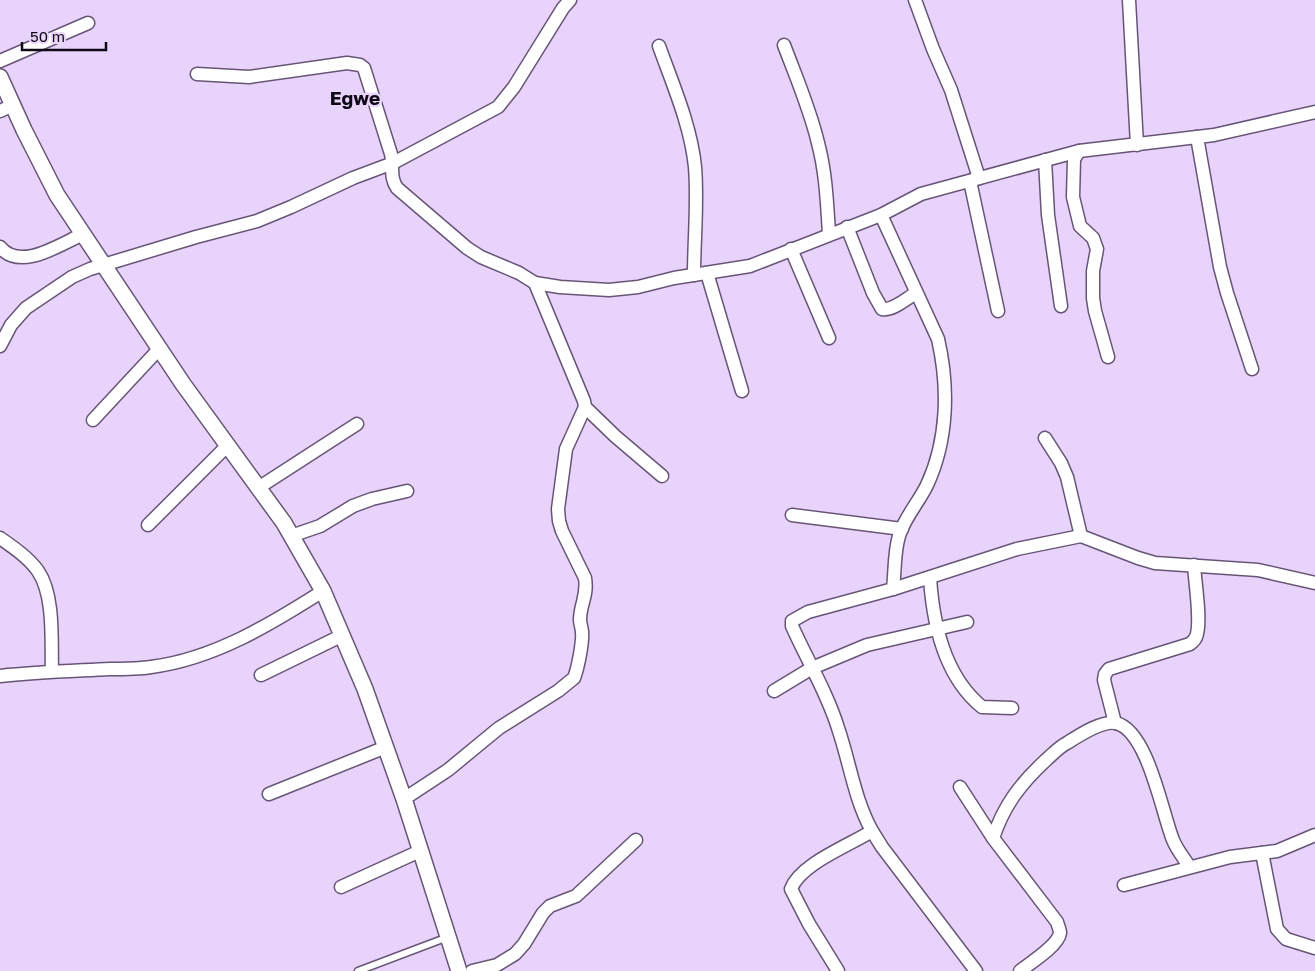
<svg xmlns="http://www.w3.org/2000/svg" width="1315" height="971" viewBox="0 0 1315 971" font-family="'Golos Text',sans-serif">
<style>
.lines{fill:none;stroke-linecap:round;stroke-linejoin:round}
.service-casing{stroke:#675577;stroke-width:9}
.minor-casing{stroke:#675577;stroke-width:15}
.tertiary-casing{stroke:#675577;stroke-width:18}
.service{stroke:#fff;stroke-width:6}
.minor{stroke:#fff;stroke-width:12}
.tertiary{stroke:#fff;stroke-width:15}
.labels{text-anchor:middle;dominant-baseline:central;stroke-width:5;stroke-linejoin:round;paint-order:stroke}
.quarter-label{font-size:19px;font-weight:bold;fill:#0f0815;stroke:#e8d3fb}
</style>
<rect width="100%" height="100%" fill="#e8d3fb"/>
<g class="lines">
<g class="service-casing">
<polyline id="service" points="358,971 448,937"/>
</g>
<g class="minor-casing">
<g id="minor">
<polyline points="915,0 933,49 951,90 979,178"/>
<polyline points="1129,0 1137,145"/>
<path d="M784,45C796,77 810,109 818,143C826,173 827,203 829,234"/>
<path d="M659,46C673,85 691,126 695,167C698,203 694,239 694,275"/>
<polyline points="0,61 88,23"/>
<path d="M197,74L249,77L347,63L360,65L364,68L391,154C394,167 389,176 397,188L467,248L481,257L519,273L535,283L584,401L585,407L566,449L558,509L559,521L562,531L585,578C588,596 580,604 580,620C580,624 582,628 582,632C583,642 578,668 574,678L558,691L499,728L448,770L404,799"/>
<polyline points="0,111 13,105"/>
<polyline points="1197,137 1220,267 1227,293 1252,369"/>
<polyline points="1079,151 1074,159 1073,197 1080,226 1093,238 1097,249 1093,271 1093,298 1095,311 1108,357"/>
<polyline points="1045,160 1048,215 1061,306"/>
<polyline points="970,181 998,311"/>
<path d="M847,227L873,293L882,309C893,311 907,298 916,293"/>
<path d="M0,247C20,272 61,244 83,234"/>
<polyline points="791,249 829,338"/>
<polyline points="707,273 742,391"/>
<polyline points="535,283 560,287 609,290 638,287 674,278 750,266 881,215 921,194 1079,151 1214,135 1315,112"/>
<polyline points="0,346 11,325 26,308 72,277 90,269 196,237 257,221 291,207 353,178 393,163 498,107 514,87 563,8 570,0"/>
<polyline points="585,407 615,436 662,476"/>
<polyline points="93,420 159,349"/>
<polyline points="1045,438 1061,463 1067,477 1081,536"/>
<polyline points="258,488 357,424"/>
<polyline points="792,515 902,529"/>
<polyline points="148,525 228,445"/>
<polyline points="291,536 320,526 353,506 372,499 407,491"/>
<path d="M0,538C13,547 29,558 38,571C55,596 51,642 52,671"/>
<path d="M930,578C933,624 944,676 982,707L1012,708"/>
<polyline points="893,589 1017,549 1081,536 1138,558 1155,563 1258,570 1315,583"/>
<polyline points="261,675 343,635"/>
<path d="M0,676C37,672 73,671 110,669C124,669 138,669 151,667C214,659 271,624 323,591"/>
<polyline points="774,691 812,668 867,645 967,622"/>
<path d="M1115,723L1104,680L1105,674L1109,669L1190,644C1194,641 1196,639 1197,634C1201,617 1195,583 1194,565"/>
<polyline points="960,787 993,838"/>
<polyline points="269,794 386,747"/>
<polyline points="872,831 882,847 976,971"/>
<polyline points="1262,853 1277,929 1286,939 1315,948"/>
<polyline points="1124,885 1230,857 1277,851 1315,835"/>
<polyline points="341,887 420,851"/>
<polyline points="472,971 497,965 515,954 524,944 543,913 550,906 576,896 636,840"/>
<path d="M838,971L809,924L791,889C800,864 850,845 872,831C854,798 850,763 838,728C827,692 807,660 792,626V621L808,612L893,589C895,572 894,552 899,536C904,518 919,502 927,485C948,440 949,387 938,339L881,215"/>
<path d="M1020,971C1030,963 1058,946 1060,933C1060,929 1058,926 1057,922L993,838C1004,805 1021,783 1046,760C1053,754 1059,747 1067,743C1078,736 1102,720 1116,723C1148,731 1162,813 1173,840C1177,850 1184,858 1189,866"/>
</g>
</g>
<g class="tertiary-casing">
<polyline id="tertiary" points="0,77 24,130 57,195 183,384 284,523 323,591 365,689 404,799 459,971"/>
</g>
<use href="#service" class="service"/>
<use href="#minor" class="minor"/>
<use href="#tertiary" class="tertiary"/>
</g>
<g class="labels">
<g class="quarter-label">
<text x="355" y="97">Egwe</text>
</g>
</g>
<path d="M22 42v8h84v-8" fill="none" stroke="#0f0815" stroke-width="2.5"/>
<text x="30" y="42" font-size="15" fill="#0f0815" stroke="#e8d3fb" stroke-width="4" paint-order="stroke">50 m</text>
</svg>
